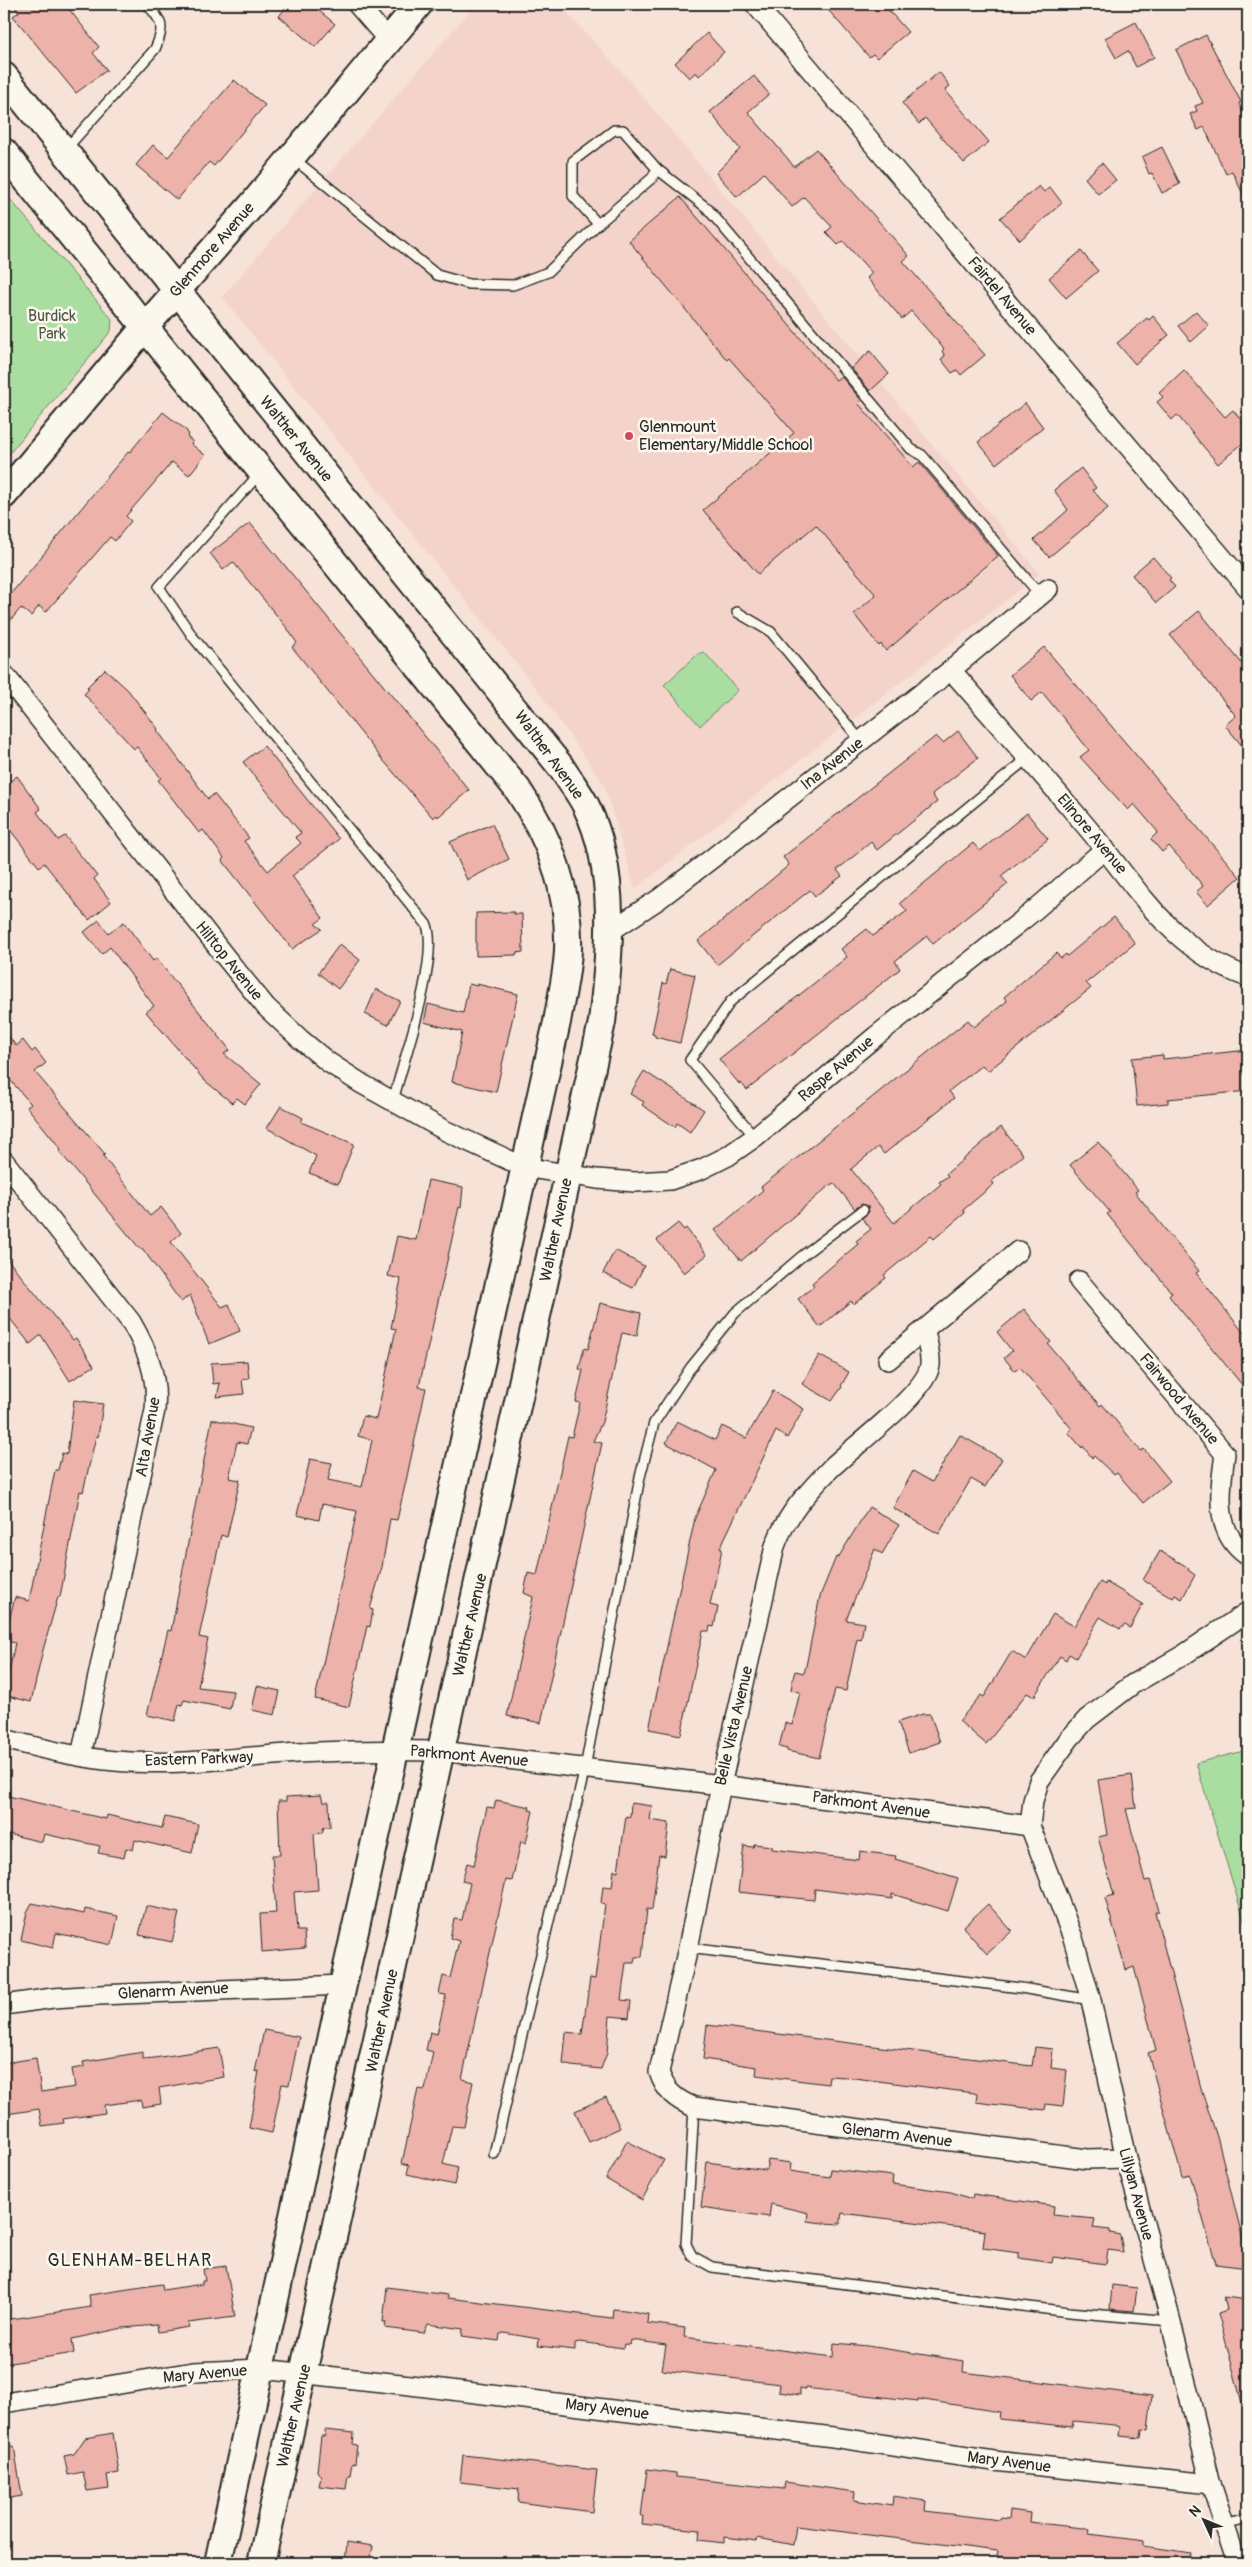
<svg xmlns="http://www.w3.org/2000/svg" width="1252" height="2567" viewBox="0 0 1252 2567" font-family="Pangolin,sans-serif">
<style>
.built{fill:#f4d4ca}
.green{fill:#aadea0;stroke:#6a8466}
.building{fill:#edb2aa;stroke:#2b2b2b}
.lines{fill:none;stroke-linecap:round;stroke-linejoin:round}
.lane-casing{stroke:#2b2b2b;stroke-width:12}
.street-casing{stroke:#2b2b2b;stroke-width:22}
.secondary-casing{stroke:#2b2b2b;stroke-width:30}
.lane{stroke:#fbf7ec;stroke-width:9}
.street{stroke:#fbf7ec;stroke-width:19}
.secondary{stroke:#fbf7ec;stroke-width:26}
.poi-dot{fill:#d1495b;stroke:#fbf7ec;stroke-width:2}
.labels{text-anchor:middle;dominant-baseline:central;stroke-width:5;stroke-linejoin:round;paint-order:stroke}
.street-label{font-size:16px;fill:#2b2b2b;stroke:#fbf7ec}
.park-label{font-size:16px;fill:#4b5848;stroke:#fbf7ec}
.poi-label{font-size:16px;fill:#2b2b2b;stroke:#fbf7ec;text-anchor:start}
.neighbourhood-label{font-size:18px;letter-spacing:1px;fill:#2b2b2b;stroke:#fbf7ec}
</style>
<rect width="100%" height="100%" fill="#f7e2d8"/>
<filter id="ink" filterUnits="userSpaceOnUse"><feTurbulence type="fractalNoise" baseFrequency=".02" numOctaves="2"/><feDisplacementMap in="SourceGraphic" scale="10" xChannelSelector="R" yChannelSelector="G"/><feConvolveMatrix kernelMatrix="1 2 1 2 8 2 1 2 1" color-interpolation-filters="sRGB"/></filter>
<g filter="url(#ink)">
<polygon class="built" points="476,4 559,4 624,74 1040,574 635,889 604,784 536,688 222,297"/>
<g class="green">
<polygon points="4,192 112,319 111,331 4,460"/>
<polygon points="704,652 738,690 700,726 664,685 698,654"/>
<polygon points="1248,1750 1248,1933 1196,1763"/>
</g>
<g class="building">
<polygon points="13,4 65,4 99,47 93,53 107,70 76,93 13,16 19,12"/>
<polygon points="289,4 311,4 335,24 315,47 279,16"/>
<polygon points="823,4 883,4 908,32 877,58 873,54 869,57"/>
<polygon points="1136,22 1154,57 1136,67 1128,51 1116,58 1105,38"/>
<polygon points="707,33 724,52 699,76 696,72 689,78 675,63"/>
<polygon points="1206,35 1241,102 1239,103 1248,123 1248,205 1232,171 1226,174 1204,127 1198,130 1190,114 1197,111 1195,106 1203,103 1176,50"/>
<polygon points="939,72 950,86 945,90 989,142 964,163 925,118 919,124 902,103"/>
<polygon points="754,76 769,94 748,112 788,159 794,167 816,149 909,256 903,261 985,355 961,375 957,370 952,373 941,359 945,356 942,351 944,349 911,311 902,319 867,278 872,273 843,241 838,245 826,232 832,227 804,197 792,207 764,173 737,197 716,173 740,149 710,112"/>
<polygon points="234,80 265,105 214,166 209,162 177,200 136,165 153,145 168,157"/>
<polygon points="1162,147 1180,184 1162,193 1152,173 1149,174 1142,157"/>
<polygon points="1102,163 1116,180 1098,194 1085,178"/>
<polygon points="1039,186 1044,192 1050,187 1062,203 1020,240 1000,218"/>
<polygon points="680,197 836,380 841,376 861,400 858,403 913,467 919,462 998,556 886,651 881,644 879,646 854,614 876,595 816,525 758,574 703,510 794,433 729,358 727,360 629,241"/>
<polygon points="1081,251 1098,271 1066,298 1049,278"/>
<polygon points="1196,311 1209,326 1191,342 1178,326"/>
<polygon points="1153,316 1169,335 1135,364 1117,343 1147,318 1149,320"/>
<polygon points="870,351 889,374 870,391 851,368"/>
<polygon points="1184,370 1225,417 1233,410 1248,429 1248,439 1218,464 1177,415 1172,420 1157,402 1163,397 1159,393"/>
<polygon points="1025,403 1043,427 996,464 978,442"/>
<polygon points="163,412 186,430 189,435 187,437 193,442 191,444 205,455 189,475 172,462 126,516 131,521 115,541 110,537 46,612 39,606 31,616 21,608 4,628 4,602 117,465 129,451 130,452"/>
<polygon points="1081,468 1096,488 1093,490 1108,508 1049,557 1034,540 1068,510 1054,490"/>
<polygon points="250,523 469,790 438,817 437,815 433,818 382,759 292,647 297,643 287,628 233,562 223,570 210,553"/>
<polygon points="1153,557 1171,578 1169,580 1175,587 1156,603 1132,575"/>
<polygon points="1199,611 1248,671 1248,753 1225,725 1236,716 1170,635"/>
<polygon points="1044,647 1240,877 1208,905 1196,892 1203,886 1191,871 1169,846 1162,852 1151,839 1158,832 1134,804 1128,810 1080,757 1089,750 1042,692 1031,701 1010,675"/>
<polygon points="105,669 128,690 158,729 157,730 208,799 214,794 249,838 244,841 268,871 301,843 295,837 301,833 243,762 264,746 339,839 292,876 323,918 315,924 322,929 292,949 222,860 224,858 203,830 199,833 158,780 161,778 137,747 134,749 84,694 89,689 87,687"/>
<polygon points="958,731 978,758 932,794 937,802 877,850 871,842 837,870 842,876 815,896 810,890 717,965 698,941 789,865 783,857 936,736 943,743"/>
<polygon points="17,776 41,809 37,812 58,840 65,836 97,876 94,879 111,902 89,920 44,863 39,867 4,822 4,786"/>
<polygon points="1027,813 1048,839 1001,876 1008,884 933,944 927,936 895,961 900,969 747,1090 741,1083 740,1085 719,1059 847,957 841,949 867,929 873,936 907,911 900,903 973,843 980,851"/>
<polygon points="492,824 509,859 467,880 450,842"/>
<polygon points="514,912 514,914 522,914 523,952 516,953 516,955 476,956 476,913"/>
<polygon points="1114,917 1135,943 1086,983 1091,988 988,1071 982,1065 949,1091 954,1098 884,1154 878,1147 851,1169 894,1223 941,1184 939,1182 948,1176 946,1174 1001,1127 1023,1155 992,1181 994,1184 963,1210 965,1213 934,1239 931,1236 884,1275 886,1278 854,1304 851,1301 820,1327 798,1299 814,1286 812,1283 858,1244 856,1241 871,1229 862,1218 869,1212 868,1206 862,1204 855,1209 834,1183 830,1185 741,1261 715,1230 763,1190 761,1187 968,1020 974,1027 1007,1001 1004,997 1056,953 1061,958 1066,954 1067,956"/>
<polygon points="99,920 108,933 124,922 153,961 156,958 230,1050 224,1054 261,1084 245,1104 237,1098 232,1103 204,1080 146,1012 154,1006 110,947 102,954 84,932"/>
<polygon points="340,944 360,960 338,989 318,973"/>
<polygon points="670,969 695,975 680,1043 655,1037 655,1035 652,1034 663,983 666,984"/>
<polygon points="469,984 477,986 477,984 518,994 496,1092 452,1082 462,1032 424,1022 428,1004 463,1013"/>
<polygon points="376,989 400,1001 388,1025 365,1014"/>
<polygon points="4,1030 16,1046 23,1040 32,1052 35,1049 46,1063 35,1072 105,1154 103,1156 150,1216 161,1207 181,1233 171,1242 222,1307 229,1304 240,1331 209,1344 190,1295 181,1302 142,1248 140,1249 59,1151 61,1149 27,1107 31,1104 4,1073"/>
<polygon points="1248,1050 1248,1091 1168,1099 1168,1103 1137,1106 1132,1058 1163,1055 1163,1059"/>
<polygon points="644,1071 704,1110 690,1132 677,1123 675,1127 642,1105 644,1102 630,1094"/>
<polygon points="281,1106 303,1118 301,1122 354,1144 338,1184 309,1173 316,1156 267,1128"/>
<polygon points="1098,1142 1138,1190 1135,1192 1199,1271 1196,1273 1248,1338 1248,1392 1169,1296 1172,1293 1107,1214 1110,1212 1070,1165"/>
<polygon points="428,1180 463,1187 461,1208 459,1207 419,1387 426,1388 406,1481 397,1520 390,1519 382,1567 370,1609 373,1610 370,1627 367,1626 349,1707 315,1699 357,1511 322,1504 319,1520 297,1515 310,1459 332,1463 328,1480 362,1487 372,1440 358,1436 363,1416 376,1419 396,1329 391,1328 401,1279 388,1276 397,1236 416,1240"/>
<polygon points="678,1223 684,1230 686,1228 707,1255 684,1273 657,1240"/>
<polygon points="615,1250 644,1266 633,1288 603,1273"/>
<polygon points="4,1255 73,1340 76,1338 94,1366 70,1381 41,1335 30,1344 4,1311"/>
<polygon points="600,1303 641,1313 637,1336 622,1333 602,1422 593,1441 602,1443 541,1723 507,1716 533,1597 524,1593 528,1573 537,1575 568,1436 572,1437 580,1403 576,1402 583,1370 579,1369 584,1348 588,1349"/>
<polygon points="1024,1309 1051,1342 1048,1344 1100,1406 1102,1404 1141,1451 1144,1449 1170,1481 1143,1503 1117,1473 1114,1475 1094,1456 1092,1458 1083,1446 1082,1448 1068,1432 1072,1429 1020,1367 1015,1371 1004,1358 1012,1351 997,1332"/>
<polygon points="819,1355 849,1372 841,1386 842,1387 832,1401 802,1384"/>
<polygon points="247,1361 249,1378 242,1380 244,1394 217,1397 220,1383 213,1384 211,1363"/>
<polygon points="773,1391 804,1409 787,1438 776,1431 720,1548 722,1549 710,1605 718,1607 714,1627 710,1626 709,1631 703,1631 681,1735 649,1729 695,1518 716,1470 666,1443 677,1421 715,1440 722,1426 746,1438"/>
<polygon points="74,1400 103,1404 98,1437 96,1436 83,1492 80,1491 60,1597 58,1597 43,1650 31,1702 4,1695 15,1643 4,1640 15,1597 29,1601 55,1470 58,1470 62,1453 67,1454"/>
<polygon points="212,1419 251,1428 247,1444 237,1442 229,1478 240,1480 227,1537 221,1535 199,1637 208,1639 198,1687 233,1691 230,1709 184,1700 182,1705 179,1704 175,1721 147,1715 168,1630 171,1631"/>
<polygon points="960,1435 1002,1459 985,1487 971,1479 939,1534 893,1508 913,1471 932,1482"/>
<polygon points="869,1507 899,1525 882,1554 875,1549 846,1620 864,1623 861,1640 857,1639 846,1691 835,1689 819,1758 787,1751 787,1749 779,1747 785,1723 792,1725 800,1692 791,1690 793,1678 795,1671 804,1673 806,1666 820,1596 836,1557 838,1558"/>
<polygon points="1160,1551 1189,1568 1188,1570 1195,1575 1182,1599 1175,1595 1173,1598 1143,1580"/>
<polygon points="1100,1582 1105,1585 1106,1582 1143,1604 1130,1628 1125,1625 1120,1629 1100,1617 1076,1658 1069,1654 1066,1660 1060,1656 1034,1697 1027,1693 986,1744 959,1721 981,1695 984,1697 1012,1651 1026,1660 1053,1614 1074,1626"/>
<polygon points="257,1686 280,1691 275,1715 252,1710"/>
<polygon points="923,1714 930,1714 940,1742 909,1753 898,1722"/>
<polygon points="1132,1775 1136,1808 1126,1809 1145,1881 1150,1880 1159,1911 1155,1912 1201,2088 1218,2140 1248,2260 1248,2268 1216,2264 1192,2181 1190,2175 1182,2177 1148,2053 1156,2050 1134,1967 1126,1970 1105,1898 1114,1895 1098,1837 1107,1835 1098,1780"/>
<polygon points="4,1795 106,1819 107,1815 162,1828 165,1817 198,1824 192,1853 135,1840 133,1850 126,1848 124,1858 98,1853 100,1846 44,1834 42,1842 4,1833"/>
<polygon points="321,1795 323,1802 329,1802 330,1827 324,1827 322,1833 314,1834 318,1890 294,1892 297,1931 304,1931 305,1948 262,1952 260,1914 276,1913 272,1855 280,1855 278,1801 286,1801 286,1797"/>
<polygon points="496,1800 530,1807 529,1810 533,1811 526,1843 521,1841 512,1881 506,1880 462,2079 473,2082 464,2127 452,2126 443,2164 458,2168 454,2185 407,2174 409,2165 402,2163 418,2089 425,2090 433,2052 426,2050 430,2032 437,2034 446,1995 439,1994 443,1976 450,1978 459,1941 450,1938 454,1919 462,1920 470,1883 462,1881 467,1863 474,1865 487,1807 494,1808"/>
<polygon points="631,1803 652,1806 650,1820 669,1823 665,1856 659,1855 652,1910 647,1909 642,1957 635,1957 634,1963 626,1963 621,2000 631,2001 629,2018 610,2016 607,2053 601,2069 571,2066 563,2064 566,2032 582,2034 590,1978 595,1979 605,1904 601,1903 603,1886 612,1887 614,1870 618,1871 626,1816 630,1817"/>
<polygon points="754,1844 772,1846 772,1849 781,1850 859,1860 860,1851 896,1856 895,1859 958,1878 948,1911 892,1894 892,1899 815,1889 814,1900 738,1892 744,1846 753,1847"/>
<polygon points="32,1903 84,1914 85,1909 118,1916 112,1945 56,1933 53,1948 21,1940 27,1912"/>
<polygon points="988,1904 1012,1931 987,1954 963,1927"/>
<polygon points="146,1906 179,1913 172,1942 139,1935"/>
<polygon points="707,2025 1032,2066 1035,2047 1053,2049 1051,2068 1067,2070 1063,2106 1046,2104 1045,2110 991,2104 976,2102 977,2094 974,2093 846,2077 829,2076 828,2084 756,2075 757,2067 703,2059"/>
<polygon points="264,2030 299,2037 289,2085 282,2084 272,2133 249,2128 259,2071 255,2072"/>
<polygon points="219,2048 224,2077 159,2088 161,2104 142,2107 141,2100 104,2105 105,2113 63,2119 64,2123 42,2126 39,2109 7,2114 4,2095 4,2063 36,2058 41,2092 75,2087 72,2069 84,2067 83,2062 143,2052 143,2059 154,2058"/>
<polygon points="606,2097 620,2128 589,2142 575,2111"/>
<polygon points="627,2141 664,2160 642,2200 606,2179"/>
<polygon points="768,2160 791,2163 790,2171 830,2177 831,2169 884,2175 893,2176 892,2184 951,2192 972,2199 973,2194 1054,2206 1053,2215 1095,2219 1093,2228 1110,2230 1110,2233 1120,2235 1123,2252 1108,2250 1106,2264 1053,2257 1052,2263 1019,2258 1019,2253 983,2248 985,2231 842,2213 840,2224 823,2223 807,2221 808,2213 771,2204 769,2217 701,2207 707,2162 766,2170"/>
<polygon points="226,2266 235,2317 188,2323 189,2327 158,2332 157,2325 123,2328 72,2339 74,2353 4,2364 4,2320 91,2307 89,2295 162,2284 163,2290 202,2284 202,2281 205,2281 203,2269"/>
<polygon points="1112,2285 1137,2288 1134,2311 1110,2309"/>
<polygon points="387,2287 448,2295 448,2298 612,2318 613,2309 625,2310 648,2314 647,2323 685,2328 684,2337 833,2357 834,2343 868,2346 964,2361 963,2372 1152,2396 1148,2430 1142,2429 1141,2438 1119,2436 1120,2427 1114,2425 1073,2421 1072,2427 999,2419 1000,2412 918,2399 918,2401 805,2388 805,2390 800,2389 800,2395 779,2392 780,2384 662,2370 666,2345 631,2340 630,2345 624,2344 623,2348 580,2342 575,2343 575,2350 538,2346 539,2339 504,2333 500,2334 499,2341 462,2336 463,2329 428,2324 424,2333 385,2328 386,2322 383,2322"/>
<polygon points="1224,2297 1248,2300 1248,2402 1242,2403 1218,2313 1227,2310"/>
<polygon points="325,2430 354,2433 353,2444 357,2445 355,2464 352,2463 350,2475 348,2475 346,2489 319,2486 321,2477 317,2471 321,2436 325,2436"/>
<polygon points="113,2433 119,2473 107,2475 109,2488 87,2491 83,2472 68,2475 64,2456 74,2454 85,2438"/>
<polygon points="14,2446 22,2496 4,2499 4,2447"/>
<polygon points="463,2455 597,2470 592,2512 518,2502 519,2489 460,2482"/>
<polygon points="647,2469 676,2473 676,2477 784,2489 785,2482 855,2492 854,2500 892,2506 893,2496 926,2501 925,2511 1000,2520 1001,2518 1009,2519 1010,2510 1030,2513 1029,2522 1083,2528 1090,2530 1089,2534 1138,2540 1144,2541 1144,2546 1191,2553 1190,2563 1071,2563 1030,2558 1029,2560 997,2556 998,2551 796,2526 793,2545 758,2538 757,2541 724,2537 724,2543 699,2540 700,2530 642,2524 643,2516 641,2516"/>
<polygon points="347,2542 373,2546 370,2563 345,2563"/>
</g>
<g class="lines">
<g class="lane-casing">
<g id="lane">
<path d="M65,150L155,49C165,27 163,22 147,4"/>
<polyline points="294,159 437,275 469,284 513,285 548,272 598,224 652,178 657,169"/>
<polyline points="598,224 573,196 573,161 614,130 623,130 657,169 707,208 911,449 922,455 1040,595"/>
<path d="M260,473L159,587L193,637L427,925C439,961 403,1061 393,1101"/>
<polyline points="737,612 771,632 861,741"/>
<polyline points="755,1137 690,1060 731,1001 1028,758"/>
<polyline points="688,1948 1021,1988 1091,2000"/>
<polyline points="694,2107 686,2244 692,2256 712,2267 1069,2312 1171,2321"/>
<polyline points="494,2154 585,1768 640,1477 654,1423 691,1367 735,1313 802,1256 863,1210"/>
<polyline points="1224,2524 1248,2518"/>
</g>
</g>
<g class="street-casing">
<g id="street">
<polyline points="357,4 389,41"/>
<polyline points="755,4 1248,588"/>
<path d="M951,670C996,721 1041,773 1085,825C1136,885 1170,950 1248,977"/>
<polyline points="4,674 227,959 266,1007 300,1039 328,1062 362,1084 446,1131 524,1167 597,1179 635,1182 670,1180 702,1169 728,1156 755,1137 876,1036 1030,914 1105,849"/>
<polyline points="609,932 659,899 710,860 951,670 1048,589"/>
<path d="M4,1161L131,1322C148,1351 158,1376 155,1410L81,1756"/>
<path d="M1079,1281L1225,1454C1220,1490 1213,1533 1248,1556"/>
<path d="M925,1331C927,1341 931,1355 930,1365C927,1393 852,1447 830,1469C808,1492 786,1515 775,1546L721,1785L688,1948L659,2072C665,2091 676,2100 694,2107L1087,2159L1126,2158"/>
<polyline points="888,1360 1018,1251"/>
<path d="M4,1739C40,1748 78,1758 115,1761C175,1766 237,1758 297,1753C345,1750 393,1750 441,1751L721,1785L1030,1826"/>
<polyline points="4,2005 53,1998 99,1995 343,1985"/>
<polyline points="4,2403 193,2372 261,2369 410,2385 833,2437 994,2461 1211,2484"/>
<polyline points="1237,2563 1211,2484 1169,2314 1126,2158 1091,2000 1073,1938 1030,1826 1033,1801 1039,1781 1069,1739 1087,1719 1133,1684 1185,1654 1246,1613 1248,1615"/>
</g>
</g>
<g class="secondary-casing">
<g id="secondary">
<path d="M4,76L561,767C569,780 579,792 586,806C618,870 610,954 602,1022L261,2563"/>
<path d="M4,152L518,790C550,838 570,892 568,950C567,974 561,998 557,1022L343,1985L218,2563"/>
<polyline points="4,495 145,327 251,206 419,4"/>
</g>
</g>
<use href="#lane" class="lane"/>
<use href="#street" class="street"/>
<use href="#secondary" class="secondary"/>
</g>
</g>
<circle class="poi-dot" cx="629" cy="436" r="5"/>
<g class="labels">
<g class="street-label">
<text transform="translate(212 250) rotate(-49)">Glenmore Avenue</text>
<text transform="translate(1002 296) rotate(50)">Fairdel Avenue</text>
<text transform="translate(296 439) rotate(51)">Walther Avenue</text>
<text transform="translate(549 755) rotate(54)">Walther Avenue</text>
<text transform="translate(832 764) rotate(-38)">Ina Avenue</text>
<text transform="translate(1092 834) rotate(50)">Elinore Avenue</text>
<text transform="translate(229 961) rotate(51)">Hilltop Avenue</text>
<text transform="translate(836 1069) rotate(-40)">Raspe Avenue</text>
<text transform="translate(556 1230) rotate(-78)">Walther Avenue</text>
<text transform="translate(1179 1399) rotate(50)">Fairwood Avenue</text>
<text transform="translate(148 1437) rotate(-80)">Alta Avenue</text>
<text transform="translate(470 1625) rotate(-77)">Walther Avenue</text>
<text transform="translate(734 1726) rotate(-77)">Belle Vista Avenue</text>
<text transform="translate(469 1756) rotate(5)">Parkmont Avenue</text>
<text transform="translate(199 1759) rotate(-2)">Eastern Parkway</text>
<text transform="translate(871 1805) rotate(8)">Parkmont Avenue</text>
<text transform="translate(173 1991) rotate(-3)">Glenarm Avenue</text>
<text transform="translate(382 2021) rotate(-78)">Walther Avenue</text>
<text transform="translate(897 2135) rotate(7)">Glenarm Avenue</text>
<text transform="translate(1136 2194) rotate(75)">Lillyan Avenue</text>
<text transform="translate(205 2374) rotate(-5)">Mary Avenue</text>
<text transform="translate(607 2409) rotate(7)">Mary Avenue</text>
<text transform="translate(294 2416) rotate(-77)">Walther Avenue</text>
<text transform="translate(1009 2462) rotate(7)">Mary Avenue</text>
</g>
<g class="park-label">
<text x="52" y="316">Burdick<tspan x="52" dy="18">Park</tspan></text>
</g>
<g class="poi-label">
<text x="639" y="427">Glenmount<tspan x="639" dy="18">Elementary/Middle School</tspan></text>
</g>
<g class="neighbourhood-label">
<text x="130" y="2260">GLENHAM-BELHAR</text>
</g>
</g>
<rect width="1252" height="2567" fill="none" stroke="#fbf7ec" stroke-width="20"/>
<rect x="10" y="10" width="1232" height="2547" fill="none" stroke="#2b2b2b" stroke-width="2" filter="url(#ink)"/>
<g transform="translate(1204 2520) rotate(314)" stroke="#fbf7ec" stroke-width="4" paint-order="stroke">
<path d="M0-4L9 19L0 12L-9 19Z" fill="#2b2b2b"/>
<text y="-8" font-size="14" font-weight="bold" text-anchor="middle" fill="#2b2b2b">N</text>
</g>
</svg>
